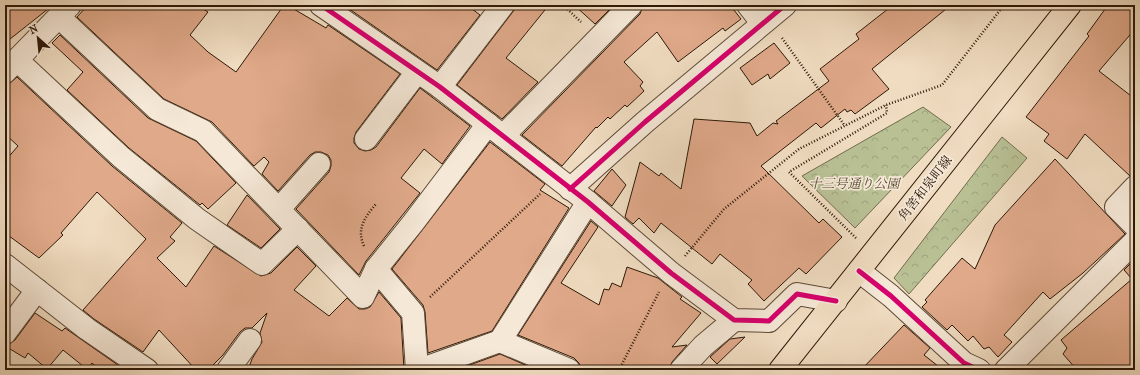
<svg xmlns="http://www.w3.org/2000/svg" width="1140" height="375" viewBox="0 0 1140 375" font-family="'IM FELL French Canon','Noto Serif JP',serif">
<style>
.forest{fill:url(#forest-crowns);stroke:#726c4e}
.building{fill:#e0a98a;stroke:#2d1908}
.lines{fill:none;stroke-linecap:round;stroke-linejoin:round}
.minor-casing{stroke:#5e4a36;stroke-width:24}
.major-casing{stroke:#2d1908;stroke-width:24}
.path{stroke:#2d1908;stroke-width:2.5;stroke-dasharray:1 2;stroke-linecap:butt}
.minor{stroke:#f5e8d7;stroke-width:22}
.major{stroke:#f0dcc1;stroke-width:22}
.cycleway-casing{stroke:#f5e8d7;stroke-width:8}
.cycleway{stroke:#d6006c;stroke-width:5}
.labels{text-anchor:middle;dominant-baseline:central;stroke-width:3.5;stroke-linejoin:round;paint-order:stroke}
.park-label{font-size:13px;font-style:italic;fill:#574b32;stroke:#f5e8d7}
.street-label{font-size:13px;fill:#2d1908;stroke:#f5e8d7}
</style>
<defs>
<pattern id="forest-crowns" width="20" height="18" patternUnits="userSpaceOnUse"><rect width="20" height="18" fill="#b8c094"/><path d="M2 6a3 3 0 1 1 6 0M12 15a3 3 0 1 1 6 0" fill="none" stroke="#9ea47e"/></pattern>
</defs>
<rect width="100%" height="100%" fill="#f0dcc1"/>
<filter id="stains"><feTurbulence type="fractalNoise" baseFrequency=".005" numOctaves="4"/><feColorMatrix values="0 0 0 0 .2 0 0 0 0 .09 0 0 0 0 .02 0 0 0 .5 -.17"/></filter>
<radialGradient id="worn" r=".72"><stop offset=".6" stop-color="#630" stop-opacity="0"/><stop offset="1" stop-color="#630" stop-opacity=".3"/></radialGradient>
<g class="forest">
<polygon points="923,107 951,127 855,228 802,176"/>
<polygon points="1002,137 1027,158 909,294 894,278"/>
</g>
<g class="building">
<polygon points="5,5 53,5 5,43"/>
<polygon points="88,5 197,5 208,12 190,35 208,52 236,72 284,5 287,5 326,28 328,25 400,74 356,132 354,138 354,143 359,149 365,151 371,150 376,147 420,88 470,126 442,164 424,149 401,178 420,193 366,261 359,275 296,209 329,172 331,166 331,160 328,155 321,152 315,152 310,155 278,191 262,174 269,162 264,157 254,166 212,122 164,99 77,17"/>
<polygon points="347,5 467,5 480,15 437,70 345,6"/>
<polygon points="518,5 549,5 506,58 538,82 502,119 457,85"/>
<polygon points="574,5 614,5 595,24"/>
<polygon points="643,5 730,5 741,19 725,31 723,28 678,62 657,32 624,62 643,82 640,86 644,91 627,107 625,105 610,119 608,117 597,128 596,127 562,166 522,135 640,14"/>
<polygon points="893,5 951,5 872,69 889,89 855,114 851,110 847,112 845,109 821,128 816,123 761,166 819,223 823,219 842,237 806,274 799,268 764,301 748,284 752,280 720,254 712,264 661,223 654,233 639,218 633,224 625,217 640,162 659,176 661,173 681,189 694,119 750,123 757,136 773,123 778,124 776,121 829,81 820,69 859,39 856,34"/>
<polygon points="1108,5 1135,5 1135,29 1099,71 1135,99 1135,175 1130,176 1085,134 1067,159 1044,141 1049,134 1026,117 1089,36 1087,34"/>
<polygon points="60,35 148,118 196,141 236,183 208,209 202,203 200,205 129,148 67,90 83,72 52,43"/>
<polygon points="774,43 790,63 770,79 768,74 752,85 740,68"/>
<polygon points="17,77 112,166 182,223 170,237 175,241 157,258 186,287 214,246 261,276 271,273 297,247 316,266 294,290 329,316 347,298 359,309 365,309 370,307 379,292 401,318 404,370 248,370 252,359 262,342 260,333 267,313 252,328 245,328 240,332 223,355 208,370 196,370 159,330 143,352 94,319 83,310 146,239 97,192 61,233 63,235 39,258 5,233 5,161 18,146 5,134 5,84 9,84"/>
<polygon points="490,142 545,184 540,190 569,208 492,331 428,353 425,312 423,305 392,269"/>
<polygon points="1055,159 1125,234 1083,273 1050,299 1043,292 1004,335 1012,342 998,357 989,347 984,349 973,336 968,341 952,325 947,330 922,307 927,302 925,300 962,258 975,269 995,225"/>
<polygon points="612,169 626,185 612,206 594,191"/>
<polygon points="247,195 280,229 261,248 227,225"/>
<polygon points="591,221 598,227 561,283 599,305 604,289 609,290 612,283 621,287 627,267 658,278 682,297 680,299 701,313 672,347 687,345 672,362 669,370 581,370 579,363 574,358 518,335"/>
<polygon points="1135,259 1135,370 1077,370 1063,354 1067,348 1061,340 1132,279 1124,270"/>
<polygon points="35,313 62,331 65,328 125,370 100,370 92,363 88,370 63,350 47,369 28,353 25,358 5,346 15,340"/>
<polygon points="904,325 930,348 924,355 943,370 861,370"/>
<polygon points="745,337 717,364 710,357 730,339"/>
<polygon points="500,354 537,370 456,370"/>
</g>
<g class="lines">
<g class="minor-casing">
<g id="minor">
<polyline points="321,5 440,87 588,202 671,273 734,320 769,321 797,294 836,301"/>
<polyline points="748,5 762,23"/>
<polyline points="59,17 157,109 203,131 363,297 376,269 413,223 488,124"/>
<polyline points="17,60 121,157 197,219 262,264 298,229"/>
<polyline points="5,72 70,5"/>
<polyline points="440,87 503,5"/>
<polyline points="503,136 631,5"/>
<polyline points="366,139 417,72"/>
<polyline points="1135,187 1116,207 1135,226"/>
<polyline points="570,189 645,122 785,5"/>
<polyline points="279,209 319,164"/>
<polyline points="5,265 87,329 147,370"/>
<polyline points="376,269 413,313 417,370"/>
<polyline points="859,271 891,296 964,363 979,370"/>
<polyline points="5,333 37,290"/>
<polyline points="500,341 588,202"/>
<polyline points="228,370 250,340"/>
<polyline points="419,370 500,341 569,370"/>
<polyline points="681,370 703,346 734,320"/>
<polyline points="1006,370 1135,241"/>
</g>
</g>
<g class="major-casing">
<polyline id="major" points="780,370 1070,5"/>
</g>
<g class="path">
<polyline points="563,5 581,22"/>
<polyline points="782,38 845,126"/>
<polyline points="856,238 789,172 887,113 886,105"/>
<path d="M364,246C356,229 365,217 376,204"/>
<polyline points="685,256 724,209 799,149 886,105 942,85 1004,5"/>
<polyline points="430,297 540,194"/>
<polyline points="619,370 659,292"/>
</g>
<use href="#minor" class="minor"/>
<use href="#major" class="major"/>
<g class="cycleway-casing">
<g id="cycleway">
<polyline points="321,5 440,87 588,202 671,273 734,320 769,321 797,294 836,301"/>
<polyline points="570,189 645,122 785,5"/>
<polyline points="859,271 891,296 964,363 979,370"/>
</g>
</g>
<use href="#cycleway" class="cycleway"/>
</g>
<g class="labels">
<g class="park-label">
<text x="854" y="183">十三号通り公園</text>
</g>
<g class="street-label">
<text transform="translate(925 188) rotate(-52)">角筈和泉町線</text>
</g>
</g>
<rect width="1140" height="375" fill="none" stroke="#f0dcc1" stroke-width="20"/>
<rect x="6" y="6" width="1128" height="363" fill="none" stroke="#2d1908" stroke-width="2"/>
<rect x="10" y="10" width="1120" height="355" fill="none" stroke="#2d1908"/>
<g transform="translate(38 38) rotate(333)" stroke="#f5e8d7" stroke-width="3" paint-order="stroke">
<path d="M0-3L7 15L0 10L-7 15Z" fill="#2d1908"/>
<text y="-6" font-size="11" font-weight="bold" text-anchor="middle" fill="#2d1908">N</text>
</g>
<rect width="100%" height="100%" filter="url(#stains)"/>
<rect width="100%" height="100%" fill="url(#worn)"/>
</svg>
